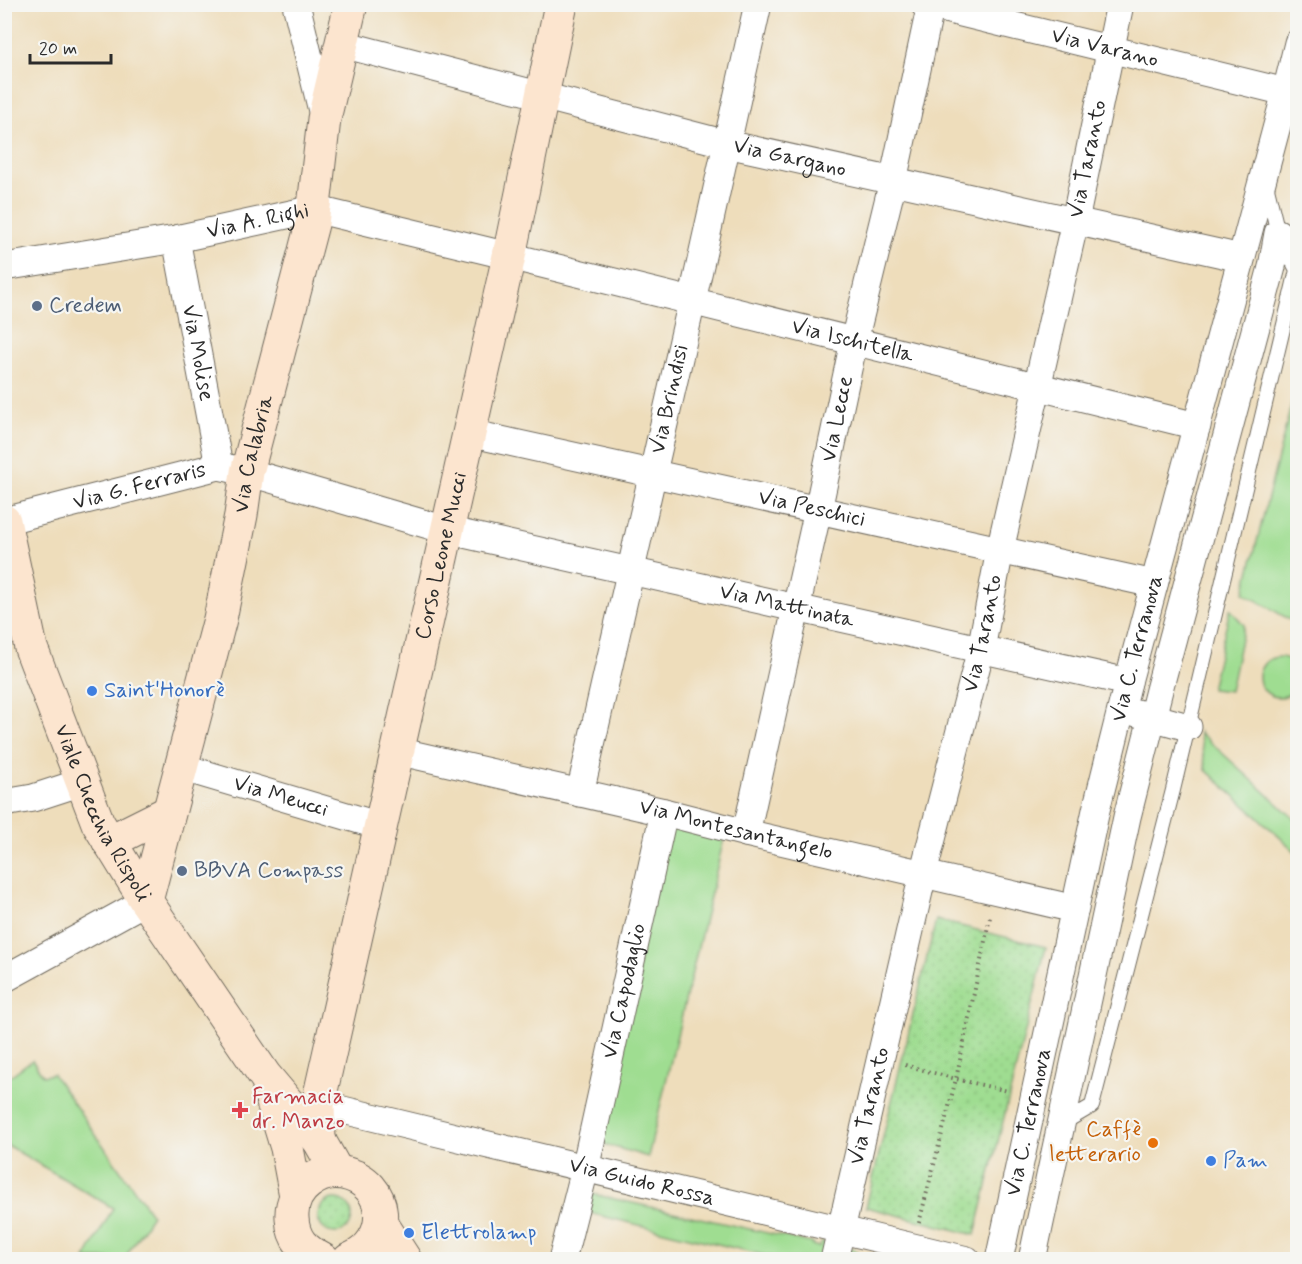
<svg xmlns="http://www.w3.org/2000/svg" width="1302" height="1264" viewBox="0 0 1302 1264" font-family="Mynerve,sans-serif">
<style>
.grass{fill:#9fdd91;stroke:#65845e;stroke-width:1.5}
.garden{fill:url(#garden-dots);stroke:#65845e;stroke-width:1.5}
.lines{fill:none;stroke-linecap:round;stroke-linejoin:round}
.lane-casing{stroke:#6f695d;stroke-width:16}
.street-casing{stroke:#6f695d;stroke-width:29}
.secondary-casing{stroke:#6f695d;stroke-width:35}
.path{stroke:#6f695d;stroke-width:4;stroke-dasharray:1.5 4.5;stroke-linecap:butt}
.lane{stroke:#fff;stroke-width:14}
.street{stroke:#fff;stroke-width:27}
.secondary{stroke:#fce5cf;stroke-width:33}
.service-dot{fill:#5c6f8a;stroke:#f6f6f2;stroke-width:2}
.shop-dot{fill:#3f7fe0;stroke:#f6f6f2;stroke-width:2}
.health-dot{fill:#e0444e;stroke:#f6f6f2;stroke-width:2}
.food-dot{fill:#e8710a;stroke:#f6f6f2;stroke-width:2}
.labels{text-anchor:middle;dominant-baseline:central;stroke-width:4.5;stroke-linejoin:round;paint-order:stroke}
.street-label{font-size:22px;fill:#2b2b2b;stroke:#f6f6f2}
.service-label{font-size:22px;fill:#4e5e75;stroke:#f6f6f2;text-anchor:start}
.shop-label{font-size:22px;fill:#366cbe;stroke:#f6f6f2;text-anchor:start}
.health-label{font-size:22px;fill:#be3a42;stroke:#f6f6f2;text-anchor:start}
.food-label{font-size:22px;fill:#c56008;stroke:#f6f6f2;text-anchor:end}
</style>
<defs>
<pattern id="garden-dots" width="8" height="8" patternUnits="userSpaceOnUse" patternTransform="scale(1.5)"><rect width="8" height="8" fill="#9fdd91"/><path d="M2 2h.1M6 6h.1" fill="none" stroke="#89be7d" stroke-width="1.8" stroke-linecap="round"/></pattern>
</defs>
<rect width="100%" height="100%" fill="#f6f6f2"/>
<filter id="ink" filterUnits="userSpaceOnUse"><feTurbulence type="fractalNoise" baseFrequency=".0167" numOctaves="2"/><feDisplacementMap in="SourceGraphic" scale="12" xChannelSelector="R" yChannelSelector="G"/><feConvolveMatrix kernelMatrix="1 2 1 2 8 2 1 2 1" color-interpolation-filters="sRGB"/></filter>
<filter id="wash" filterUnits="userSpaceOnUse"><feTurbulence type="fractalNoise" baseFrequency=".008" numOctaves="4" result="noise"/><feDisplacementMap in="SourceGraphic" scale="24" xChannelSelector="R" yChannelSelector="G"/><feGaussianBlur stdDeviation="1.35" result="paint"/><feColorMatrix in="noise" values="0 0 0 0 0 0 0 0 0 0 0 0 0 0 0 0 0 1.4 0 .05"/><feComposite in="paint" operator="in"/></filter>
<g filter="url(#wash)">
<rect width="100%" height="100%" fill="#edb"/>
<g class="grass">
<polygon points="1297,382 1297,624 1244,593"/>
<polygon points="1230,609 1244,625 1230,691 1211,689"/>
<circle cx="1279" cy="677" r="20"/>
<polygon points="1199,732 1297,821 1297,853 1206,770"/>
<polygon points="671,817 726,830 648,1157 597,1142"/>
<polygon points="32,1060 43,1076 53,1074 152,1215 124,1259 85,1259 113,1208 5,1144 5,1080"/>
<polygon points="592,1194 812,1243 812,1245 819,1247 822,1242 858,1251 856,1259 780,1259 589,1213"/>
</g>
<g class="garden">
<polygon points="936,920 1046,947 975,1235 866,1207"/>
<circle cx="335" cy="1216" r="17"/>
</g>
</g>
<g filter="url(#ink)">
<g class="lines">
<g class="lane-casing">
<polyline id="lane" points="1063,1123 1092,1106 1173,790 1297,270 1278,233 1266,184"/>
</g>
<g class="street-casing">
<g id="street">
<polyline points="296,4 324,119"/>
<path id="s1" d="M924,4L1286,92"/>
<path id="s2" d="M342,44L727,144L1241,258"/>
<path id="s3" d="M176,239L219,466"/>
<path id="s4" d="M4,267L176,239L314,209L509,256L1197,426"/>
<path id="s5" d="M469,433L1154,584"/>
<path id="s6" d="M4,521L219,466L247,472L446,530L1128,682"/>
<polyline points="1137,713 1188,727"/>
<path id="s7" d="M397,751L664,812L746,833L1075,909"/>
<path id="s8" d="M181,767L380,826"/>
<path id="s9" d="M580,793L692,301L758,4"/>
<polyline points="4,803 33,798 82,782"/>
<path id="s10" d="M746,833L818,510L854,341L893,181L931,4"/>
<polyline points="4,979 146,901"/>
<path id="s11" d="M318,1104L967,1260"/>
<path id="s12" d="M562,1260L585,1169L664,812"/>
<path id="s13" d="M834,1260L923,874L981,649L1000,550L1075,221L1120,4"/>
<path id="s14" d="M999,1260L1096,810L1128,682L1286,92L1298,43"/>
<polyline points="1032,1260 1127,817 1159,690 1272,267 1278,233"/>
</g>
</g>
<g class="secondary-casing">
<g id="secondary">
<path id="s15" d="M4,521L31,648L98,823L146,901L265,1076L319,1140L337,1172"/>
<polyline points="109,842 169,812"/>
<path id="s16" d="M146,901L220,619L241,515L247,472L312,224L324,119L351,4"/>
<polyline points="269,1089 287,1148 296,1196"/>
<path id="s17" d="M319,1140L318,1104L509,256L561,4"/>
<polyline points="381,1223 405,1260"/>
<path d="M323,1260C304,1250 293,1240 292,1218C291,1203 298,1190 309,1182C319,1174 331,1171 343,1173C390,1182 394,1242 349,1260"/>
</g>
</g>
<g class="path">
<polyline points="905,1065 956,1079 1008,1091"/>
<polyline points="919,1223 956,1079 990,917"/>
</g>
<use href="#lane" class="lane"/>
<use href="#street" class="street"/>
<use href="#secondary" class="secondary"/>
</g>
</g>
<g class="service-dot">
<circle cx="37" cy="306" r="6"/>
<circle cx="182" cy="871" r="6"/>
</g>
<g class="shop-dot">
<circle cx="92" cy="691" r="6"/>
<circle cx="1211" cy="1161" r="6"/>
<circle cx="409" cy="1233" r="6"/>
</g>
<path class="health-dot" d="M237 1101h6v6h6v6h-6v6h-6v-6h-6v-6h6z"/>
<circle class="food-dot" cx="1153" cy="1143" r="6"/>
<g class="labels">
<g class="street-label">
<text stroke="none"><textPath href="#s1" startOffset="186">Via Varano</textPath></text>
<text stroke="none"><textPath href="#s2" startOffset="462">Via Gargano</textPath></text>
<text stroke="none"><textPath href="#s13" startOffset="1130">Via Taranto</textPath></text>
<text stroke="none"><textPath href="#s4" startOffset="258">Via A. Righi</textPath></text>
<text stroke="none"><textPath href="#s4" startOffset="870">Via Ischitella</textPath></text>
<text stroke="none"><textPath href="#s3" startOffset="116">Via Molise</textPath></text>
<text stroke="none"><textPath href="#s9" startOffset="404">Via Brindisi</textPath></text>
<text stroke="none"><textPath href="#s10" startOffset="424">Via Lecce</textPath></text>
<text stroke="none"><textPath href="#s16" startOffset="460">Via Calabria</textPath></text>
<text stroke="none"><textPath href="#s6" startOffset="140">Via G. Ferraris</textPath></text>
<text stroke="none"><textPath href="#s5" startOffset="351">Via Peschici</textPath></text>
<text stroke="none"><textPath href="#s17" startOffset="598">Corso Leone Mucci</textPath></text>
<text stroke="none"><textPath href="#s6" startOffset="807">Via Mattinata</textPath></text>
<text stroke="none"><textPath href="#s13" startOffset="644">Via Taranto</textPath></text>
<text stroke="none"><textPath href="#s14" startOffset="627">Via C. Terranova</textPath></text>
<text stroke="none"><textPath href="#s8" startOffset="104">Via Meucci</textPath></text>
<text stroke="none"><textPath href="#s15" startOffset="310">Viale Checchia Rispoli</textPath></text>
<text stroke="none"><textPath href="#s7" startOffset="348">Via Montesantangelo</textPath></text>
<text stroke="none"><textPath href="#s12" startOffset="276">Via Capodaglio</textPath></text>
<text stroke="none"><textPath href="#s13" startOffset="158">Via Taranto</textPath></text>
<text stroke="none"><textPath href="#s14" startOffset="141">Via C. Terranova</textPath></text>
<text stroke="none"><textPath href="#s11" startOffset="333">Via Guido Rossa</textPath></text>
</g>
<g class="service-label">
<text x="49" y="306">Credem</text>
<text x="194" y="871">BBVA Compass</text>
</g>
<g class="shop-label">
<text x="104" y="691">Saint'Honorè</text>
<text x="1223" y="1161">Pam</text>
<text x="421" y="1233">Elettrolamp</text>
</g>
<g class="health-label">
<text x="252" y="1097">Farmacia<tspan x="252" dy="25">dr. Manzo</tspan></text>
</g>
<g class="food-label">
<text x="1141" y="1130">Caffè<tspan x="1141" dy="25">letterario</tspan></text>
</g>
</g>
<rect width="1302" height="1264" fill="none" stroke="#f6f6f2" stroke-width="24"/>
<path d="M30 54v9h81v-9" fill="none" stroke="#2b2b2b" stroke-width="3"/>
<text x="39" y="54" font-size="18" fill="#2b2b2b" stroke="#f6f6f2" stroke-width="4.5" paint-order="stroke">20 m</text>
</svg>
